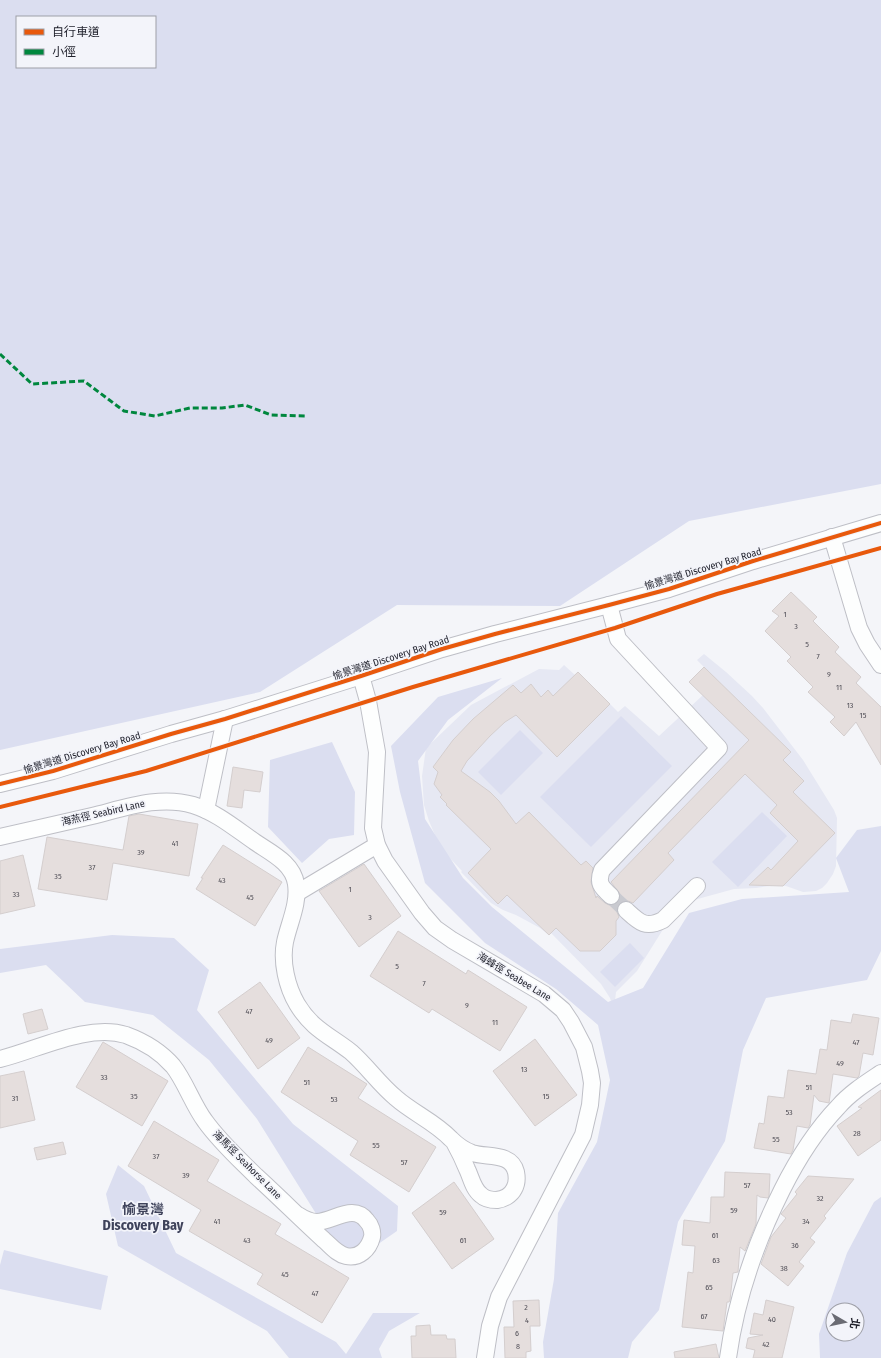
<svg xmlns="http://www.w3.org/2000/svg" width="881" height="1358" viewBox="0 0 881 1358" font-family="'Fira Sans Condensed','Noto Sans TC',sans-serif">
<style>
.built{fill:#e6e8f3}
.green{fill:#dbdef0;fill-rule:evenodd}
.building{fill:#e5dedd;stroke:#d4cece}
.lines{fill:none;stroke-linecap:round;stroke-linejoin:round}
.minor-tunnel{stroke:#c9cad0;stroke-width:16;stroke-dasharray:16 8;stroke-linecap:butt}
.minor-casing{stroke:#bebfc6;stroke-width:18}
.minor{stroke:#fdfefe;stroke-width:16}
.quiet{stroke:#00873e;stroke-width:3;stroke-dasharray:6 3;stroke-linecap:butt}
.cycleway-casing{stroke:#f3f4fa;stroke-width:6}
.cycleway{stroke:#e8590c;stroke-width:4}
.labels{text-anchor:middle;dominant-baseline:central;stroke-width:3.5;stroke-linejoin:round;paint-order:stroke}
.number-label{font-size:8px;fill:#525058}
.street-label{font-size:10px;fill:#1f202b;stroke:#f3f4fa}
.district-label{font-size:14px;font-weight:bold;fill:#3f435b;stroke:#f3f4fa}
</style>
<rect width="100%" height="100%" fill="#f4f5f9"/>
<polygon class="built" points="704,654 726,672 752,696 763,708 803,760 834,810 837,818 836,866 833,874 827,883 822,888 816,891 803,892 786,886 769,886 756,888 734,889 694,900 667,923 637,971 616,992 614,1010 610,998 601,984 551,933 549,935 540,928 516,915 503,910 491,903 461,872 462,871 447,855 438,842 429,821 424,805 422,776 426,748 471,705 539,669 559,670 564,665 575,675 578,672 618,712 625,706 659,736 703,695 689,682 704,667 697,660"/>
<g class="green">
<path d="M0,0H881V484L689,521L560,606L397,605L260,692L0,750ZM17,17H155V67H17Z"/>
<polygon points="502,678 448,720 418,761 425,819 463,878 492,907 608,1002 643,988 689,913 742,899 849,892 836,858 857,830 881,826 881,951 867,980 766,998 743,1050 725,1141 678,1222 659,1310 632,1342 628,1358 544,1358 543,1342 554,1279 558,1213 597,1142 610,1080 598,1025 556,989 485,943 425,883 400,792 391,746 438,697"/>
<polygon points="621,716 672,766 591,847 540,797"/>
<polygon points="520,730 543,753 501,795 478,772"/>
<polygon points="332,742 355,792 354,835 329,839 302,863 268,827 270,760"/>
<polygon points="762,812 787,836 738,887 712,862"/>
<polygon points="112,935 174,938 209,970 197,1010 293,1124 398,1206 397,1231 348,1265 257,1119 209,1060 153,1015 85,1002 46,965 0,973 0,949"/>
<polygon points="630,943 644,958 615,987 600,972"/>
<polygon points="118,1165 144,1186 176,1253 336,1342 346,1354 373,1313 420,1313 389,1331 379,1349 382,1358 289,1358 267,1331 118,1246 106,1194"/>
<path d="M881,1197V1358H820L819,1334L847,1253L874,1202ZM833,1310H857V1334H833Z"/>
<polygon points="4,1250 108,1276 101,1310 0,1289 0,1265"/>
</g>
<g class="building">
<polygon points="791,592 817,617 813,621 839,647 835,652 861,677 856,683 881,707 881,765 856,722 844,736 830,722 835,717 808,692 813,687 787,661 791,657 765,631 779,616 772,611"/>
<polygon points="704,667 791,752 783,760 804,781 793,792 835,833 783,886 749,885 768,867 771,870 798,841 770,813 777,805 745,774 668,853 674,860 633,903 628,901 624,901 619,904 617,908 617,912 619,917 616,921 616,935 600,951 580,951 556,928 549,935 507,895 498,904 468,873 491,849 446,805 447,804 440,797 442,795 434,784 438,772 433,767 453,740 473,719 513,685 521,693 531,684 541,697 548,690 553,696 578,672 610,704 557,757 516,715 505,722 490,736 467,761 461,771 490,792 499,801 516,824 529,812 581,865 586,861 593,868 591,882 596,898 597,896 605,903 609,905 613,905 618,902 620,898 620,894 611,882 749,740 689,682"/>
<polygon points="233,767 263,772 260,792 244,790 242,808 227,806"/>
<polygon points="139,814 198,824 189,876 113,863 107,900 38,889 47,837 123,850 129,816"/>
<polygon points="223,845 282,882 255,926 196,889 203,878 201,878"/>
<polygon points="23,855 35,906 0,914 0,861"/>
<polygon points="364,864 401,916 359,947 319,891"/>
<polygon points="398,931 466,974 468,970 527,1007 500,1051 432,1009 429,1013 370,976"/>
<polygon points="260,982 300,1038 258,1069 218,1012"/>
<polygon points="42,1009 48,1029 28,1034 23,1014"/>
<polygon points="853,1014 879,1018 873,1055 863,1053 859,1076 857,1078 833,1074 829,1103 819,1101 814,1095 810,1125 808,1128 797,1126 793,1150 791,1154 754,1148 759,1123 764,1124 768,1096 784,1098 788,1070 816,1074 820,1049 827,1050 831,1020 851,1023"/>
<polygon points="535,1039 577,1095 535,1126 493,1071"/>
<polygon points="103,1042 168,1081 142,1126 76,1087"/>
<polygon points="308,1047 367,1084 358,1098 436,1147 409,1192 350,1155 358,1141 281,1092"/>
<polygon points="24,1071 35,1120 0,1128 0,1076"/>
<polygon points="881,1090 881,1140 858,1156 837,1126 862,1108 858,1107"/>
<polygon points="154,1121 219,1160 207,1181 281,1224 275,1234 349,1278 322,1323 257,1284 263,1274 189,1231 201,1210 128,1166"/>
<polygon points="63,1142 66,1154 37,1160 34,1148"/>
<polygon points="725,1172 770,1174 769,1196 768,1198 760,1197 757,1195 756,1224 745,1251 740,1247 738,1272 733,1273 730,1300 729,1302 727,1302 723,1331 682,1327 688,1272 693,1273 695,1246 682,1245 684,1220 710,1223 711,1197 724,1197"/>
<polygon points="808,1176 854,1179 824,1216 826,1218 810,1238 815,1242 799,1262 804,1266 788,1286 761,1264 771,1237 786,1218 781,1214 797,1194 795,1192"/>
<polygon points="454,1182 494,1239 452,1269 412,1213"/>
<polygon points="539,1300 540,1326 530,1326 531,1351 526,1352 526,1358 505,1358 504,1327 514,1327 513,1301"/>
<polygon points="766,1300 794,1307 782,1358 753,1358 755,1350 746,1348 748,1338 763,1335 750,1334 754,1313 763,1315"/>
<polygon points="430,1325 431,1335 446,1335 447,1339 455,1339 456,1358 412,1358 411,1336 416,1336 416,1326"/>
<polygon points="716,1344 719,1358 675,1358 674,1352"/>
</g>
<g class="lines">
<polyline class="minor-tunnel" points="611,896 626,910"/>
<g class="minor-casing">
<g id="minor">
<polyline points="832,537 859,628 867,644 881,665"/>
<path d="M609,605L618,639L719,748L602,870C597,883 601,887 611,896"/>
<polyline points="361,676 368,701 377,752 373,828 377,845 385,861 422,913 435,928 452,940 544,994 563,1010 571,1022 584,1047 590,1071 592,1083 590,1105 583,1135 499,1297 490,1326 485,1358"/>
<polyline points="0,784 53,771 171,734 225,719 361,676 442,649 495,634 609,605 669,589 753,561 881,523"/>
<polyline points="206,810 225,719"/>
<path d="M0,837C31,830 61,823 92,816C125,808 159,795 193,805C216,812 236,829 255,842C271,853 293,863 296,884C299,904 289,923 285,942C281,962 287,987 297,1004C312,1029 329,1035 351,1052C367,1066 379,1084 396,1098C413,1113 435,1122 451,1139C457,1145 464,1150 472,1153C487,1158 511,1152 516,1172C517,1177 517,1184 514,1189C511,1195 504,1199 497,1200C492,1200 485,1199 481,1195C473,1189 471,1177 467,1169C463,1159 459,1151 454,1142"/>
<polyline points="297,893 377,845"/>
<path d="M626,910C639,922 645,929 663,920L697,886"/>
<path d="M0,1059C37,1050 88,1023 126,1035C145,1042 160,1051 173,1066C185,1081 193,1105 205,1121C220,1142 238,1158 256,1176C279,1197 301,1219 324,1240C331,1246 337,1254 346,1256C359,1259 369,1249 372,1237C373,1232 371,1225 367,1221C354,1203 334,1221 317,1222C309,1222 304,1219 298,1215"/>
<path d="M728,1358C736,1299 755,1244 782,1190C797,1160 815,1131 838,1107C850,1093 866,1083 881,1073"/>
</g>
</g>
<use href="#minor" class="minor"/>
<polyline class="quiet" points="0,354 32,384 84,381 124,411 155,416 190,408 222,408 245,405 271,415 306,416"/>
<g class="cycleway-casing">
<g id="cycleway">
<polyline points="0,784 53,771 171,734 225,719 361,676 442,649 495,634 609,605 669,589 753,561 881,523"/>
<polyline points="0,807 146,771 413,687 615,628 717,594 881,548"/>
</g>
</g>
<use href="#cycleway" class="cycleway"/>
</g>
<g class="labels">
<g class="number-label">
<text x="785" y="614">1</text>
<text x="796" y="626">3</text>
<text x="807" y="644">5</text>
<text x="818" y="656">7</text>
<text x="829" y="674">9</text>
<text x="839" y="687">11</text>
<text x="850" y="705">13</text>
<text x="863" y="715">15</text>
<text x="175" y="843">41</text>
<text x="141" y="852">39</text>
<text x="92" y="867">37</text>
<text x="58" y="876">35</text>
<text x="222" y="880">43</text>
<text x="350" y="889">1</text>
<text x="16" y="894">33</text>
<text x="250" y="897">45</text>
<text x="370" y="917">3</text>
<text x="397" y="966">5</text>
<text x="424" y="983">7</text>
<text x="467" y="1005">9</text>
<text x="249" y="1011">47</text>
<text x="495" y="1022">11</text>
<text x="269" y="1040">49</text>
<text x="856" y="1042">47</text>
<text x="840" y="1063">49</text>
<text x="524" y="1069">13</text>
<text x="104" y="1077">33</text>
<text x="307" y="1082">51</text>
<text x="809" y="1087">51</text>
<text x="134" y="1096">35</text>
<text x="546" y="1096">15</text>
<text x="15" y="1098">31</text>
<text x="334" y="1099">53</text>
<text x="789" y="1112">53</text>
<text x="857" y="1133">28</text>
<text x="776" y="1139">55</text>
<text x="376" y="1145">55</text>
<text x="156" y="1156">37</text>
<text x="404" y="1162">57</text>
<text x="186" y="1175">39</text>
<text x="747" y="1185">57</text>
<text x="820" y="1198">32</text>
<text x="734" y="1210">59</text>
<text x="443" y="1212">59</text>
<text x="217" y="1221">41</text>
<text x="806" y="1221">34</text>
<text x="715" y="1235">61</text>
<text x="247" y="1240">43</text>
<text x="463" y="1240">61</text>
<text x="795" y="1245">36</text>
<text x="716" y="1260">63</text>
<text x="784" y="1268">38</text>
<text x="285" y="1274">45</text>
<text x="709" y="1287">65</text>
<text x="315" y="1293">47</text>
<text x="526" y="1307">2</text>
<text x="704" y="1316">67</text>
<text x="772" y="1319">40</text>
<text x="527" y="1320">4</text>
<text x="517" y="1333">6</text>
<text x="766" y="1344">42</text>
<text x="518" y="1346">8</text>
</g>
<g class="street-label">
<text transform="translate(703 569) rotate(-17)">愉景灣道 Discovery Bay Road</text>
<text transform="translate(391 658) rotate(-18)">愉景灣道 Discovery Bay Road</text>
<text transform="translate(82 753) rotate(-17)">愉景灣道 Discovery Bay Road</text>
<text transform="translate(103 813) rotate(-13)">海燕徑 Seabird Lane</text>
<text transform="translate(514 977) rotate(31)">海蜂徑 Seabee Lane</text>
<text transform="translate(247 1165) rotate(45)">海馬徑 Seahorse Lane</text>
</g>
<g class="district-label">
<text x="143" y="1209">愉景灣<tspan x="143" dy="16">Discovery Bay</tspan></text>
</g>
</g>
<rect x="16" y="16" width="140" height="52" fill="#f3f4fa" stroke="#9e9fa7"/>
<rect x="24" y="29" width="20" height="6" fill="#e8590c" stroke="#9e9fa7"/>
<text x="52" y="36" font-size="12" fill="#1f202b">自行車道</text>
<rect x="24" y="49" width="20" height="6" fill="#00873e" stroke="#9e9fa7"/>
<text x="52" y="56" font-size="12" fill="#1f202b">小徑</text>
<g transform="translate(845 1322) rotate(99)"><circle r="19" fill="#f3f4fa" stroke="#9e9fa7"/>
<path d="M0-3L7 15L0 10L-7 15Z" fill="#6a6b73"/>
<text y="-6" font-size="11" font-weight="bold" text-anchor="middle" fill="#1f202b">北</text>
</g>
</svg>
